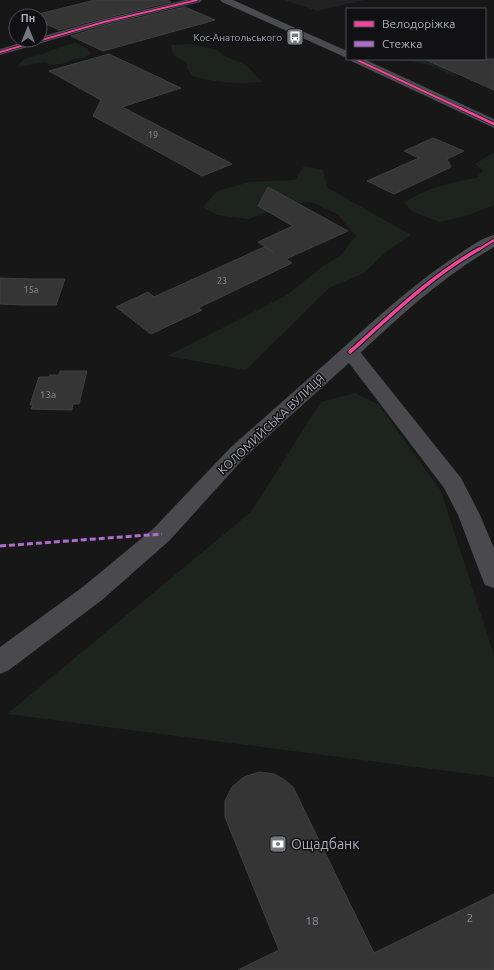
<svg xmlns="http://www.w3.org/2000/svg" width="494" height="970" viewBox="0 0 494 970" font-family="Ubuntu,sans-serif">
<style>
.built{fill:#212123}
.green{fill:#1d241e}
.building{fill:#353536;stroke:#3f4043}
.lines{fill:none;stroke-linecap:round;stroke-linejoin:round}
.minor{fill:#4b4c50;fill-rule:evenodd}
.tertiary{fill:#4b4c50;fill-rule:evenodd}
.secondary{fill:#4a4a4e;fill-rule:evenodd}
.quiet{stroke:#b06ccc;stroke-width:3;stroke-dasharray:6 3;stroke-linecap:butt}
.cycleway-far2-casing{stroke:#111113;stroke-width:3}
.cycleway-far1-casing{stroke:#111113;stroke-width:4}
.cycleway-casing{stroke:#111113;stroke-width:5.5}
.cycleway-far2{stroke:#ed469a;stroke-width:2}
.cycleway-far1{stroke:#ed469a;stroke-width:2.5}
.cycleway{stroke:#ed469a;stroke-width:3.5}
.labels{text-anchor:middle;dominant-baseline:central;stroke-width:3;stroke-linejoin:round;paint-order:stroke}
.far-number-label{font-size:9px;fill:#8b8f98}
.far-poi-label{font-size:10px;fill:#a8adb8;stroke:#111113;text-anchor:end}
.number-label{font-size:10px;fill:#8b8f98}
.street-label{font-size:12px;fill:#a8adb8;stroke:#111113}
.near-number-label{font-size:12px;fill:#8b8f98}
.near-poi-label{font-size:14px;fill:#a8adb8;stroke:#111113;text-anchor:start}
</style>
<rect width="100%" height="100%" fill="#171717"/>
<polygon class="built" points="284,0 365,0 317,11"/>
<g class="green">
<path d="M75,43L87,48L90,53L87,57L72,60L62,64L51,65L45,62L18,67C25,53 34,59 45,53C54,49 64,46 75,43Z"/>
<path d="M191,44L217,50L225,56L246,65L262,82C237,84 216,83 192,76L187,67V63L173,55L171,45Z"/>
<path d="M392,59H426L473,70L453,76C431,64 419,61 394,60Z"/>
<path d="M494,152V205L469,215L440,222L413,212L404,203C425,188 452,182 477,178L483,170L475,164Z"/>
<polygon points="303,167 322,169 328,188 411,235 387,251 364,273 329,288 246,370 167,356 287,295 323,266 340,256 356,236 337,214 311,202 286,205 249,219 217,215 203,207 217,191 250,182 295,180"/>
<polygon points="355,393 379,405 441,491 494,655 494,777 7,714 251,512 321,402"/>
</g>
<g class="building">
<polygon points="95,0 167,0 171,2 100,19 59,30 40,21 40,16 31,16"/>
<polygon points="185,7 215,20 103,51 71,36 107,25"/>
<polygon points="109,54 181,88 122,107 232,164 202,176 93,116 101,100 49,71"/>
<polygon points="424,59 494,59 494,90"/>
<polygon points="433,138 464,151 447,159 451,167 394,194 367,181 419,158 404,151"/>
<polygon points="268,187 348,231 286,259 292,263 198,308 202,310 151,334 116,307 148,292 154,297 264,247 273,252 258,242 293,226 258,206"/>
<polygon points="0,278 32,279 65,279 56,305 22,305 0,304"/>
<polygon points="60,371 87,371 79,404 73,404 72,410 31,409 33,405 30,405 39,377 49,377 50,375 59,375"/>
<polygon points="259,772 274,774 285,780 293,787 374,953 494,894 494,970 238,970 279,950 225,817 225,801 232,787 244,777"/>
</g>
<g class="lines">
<polygon class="minor" points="185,0 202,0 200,2 107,24 0,55 0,49 30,40 40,40 40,37 100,20"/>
<g class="tertiary">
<polygon points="220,0 233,0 347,51 347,58 222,2"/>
<polygon points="349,59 364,59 494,119 494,128 351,61"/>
<path d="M494,235V247C443,276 400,316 357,356L350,358L343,356L341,352L343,348C380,315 417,281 459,254C470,247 481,238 494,235Z"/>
</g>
<polygon class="secondary" points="350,346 357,348 461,478 480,515 494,548 494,588 485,585 482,578 458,515 444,488 349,363 245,457 170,540 102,600 9,670 0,674 0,647 84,586 154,528 231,447 343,348"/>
<polyline class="quiet" points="0,546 162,534"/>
<g class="cycleway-far2-casing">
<g id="cycleway-far2">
<polyline points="0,52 104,22 197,0"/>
<polyline points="355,59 462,109"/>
</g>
</g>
<g class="cycleway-far1-casing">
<g id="cycleway-far1">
<polyline points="460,108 494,124"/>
<polyline points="478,250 494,240"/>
</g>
</g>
<g class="cycleway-casing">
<path id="cycleway" d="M350,352C391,315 431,276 479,249"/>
</g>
<use href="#cycleway-far2" class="cycleway-far2"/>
<use href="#cycleway-far1" class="cycleway-far1"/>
<use href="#cycleway" class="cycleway"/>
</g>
<defs>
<g id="bus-square" transform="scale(0.9)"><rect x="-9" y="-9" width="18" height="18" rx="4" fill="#757880" stroke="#111113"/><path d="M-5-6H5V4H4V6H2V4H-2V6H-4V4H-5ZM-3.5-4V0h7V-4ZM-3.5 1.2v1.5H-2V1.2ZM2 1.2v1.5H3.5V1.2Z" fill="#fff"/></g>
<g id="bank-square" transform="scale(0.9)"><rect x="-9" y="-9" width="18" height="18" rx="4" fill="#757880" stroke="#111113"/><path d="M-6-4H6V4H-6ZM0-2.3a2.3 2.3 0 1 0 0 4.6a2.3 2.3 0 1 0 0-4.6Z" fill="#fff"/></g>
</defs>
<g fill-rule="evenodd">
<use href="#bus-square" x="295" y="37"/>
<use href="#bank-square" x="278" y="844"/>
</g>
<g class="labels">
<g class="far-number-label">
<text x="153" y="135">19</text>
<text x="222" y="281">23</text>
<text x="31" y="290">15а</text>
</g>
<g class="far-poi-label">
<text x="282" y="37">Кос-Анатольського</text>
</g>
<g class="number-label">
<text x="48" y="394">13а</text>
</g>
<g class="street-label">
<text transform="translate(271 424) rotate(-43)">КОЛОМИЙСЬКА ВУЛИЦЯ</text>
</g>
<g class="near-number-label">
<text x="470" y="917">2</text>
<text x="312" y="920">18</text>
</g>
<g class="near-poi-label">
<text x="291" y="844">Ощадбанк</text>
</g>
</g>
<rect x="346" y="8" width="140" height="52" fill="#111113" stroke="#4d4f55"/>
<rect x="354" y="21" width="20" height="6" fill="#ed469a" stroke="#4d4f55"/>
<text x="382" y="28" font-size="12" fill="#a8adb8">Велодоріжка</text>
<rect x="354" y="41" width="20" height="6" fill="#b06ccc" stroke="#4d4f55"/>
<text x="382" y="48" font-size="12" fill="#a8adb8">Стежка</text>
<g transform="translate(28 28)"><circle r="19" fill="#111113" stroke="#4d4f55"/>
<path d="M0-3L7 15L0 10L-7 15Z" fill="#757880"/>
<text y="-6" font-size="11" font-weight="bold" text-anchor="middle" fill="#a8adb8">Пн</text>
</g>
</svg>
